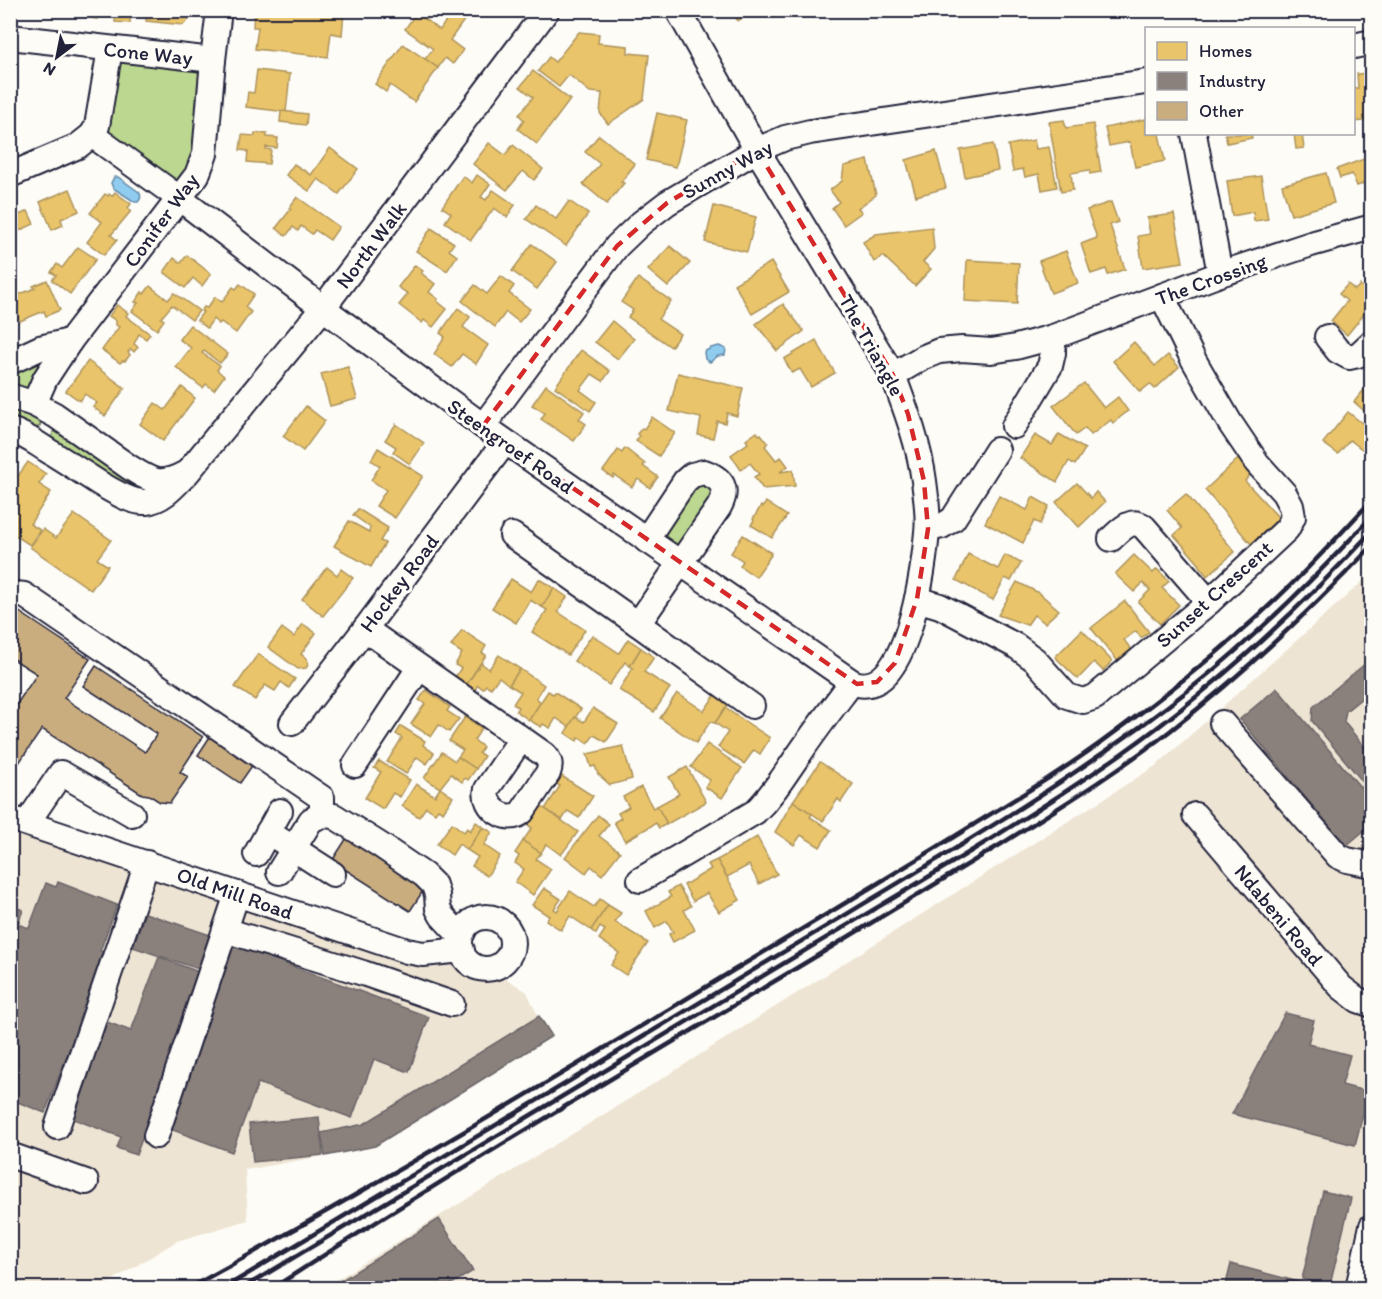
<svg xmlns="http://www.w3.org/2000/svg" width="1382" height="1299" viewBox="0 0 1382 1299" font-family="Itim,sans-serif">
<style>
.built{fill:#eee4d3}
.green{fill:#bcd78f;stroke:#6f7c65;stroke-width:1.5}
.water{fill:#8fccef;stroke:#6388a7;stroke-width:1.5}
.homes{fill:#e9c46a;stroke:#ad935c;stroke-width:1.5}
.industry{fill:#8a817c;stroke:#6b6468;stroke-width:1.5}
.building{fill:#caad7f;stroke:#22223b;stroke-width:1.5}
.lines{fill:none;stroke-linecap:round;stroke-linejoin:round}
.minor-casing{stroke:#22223b;stroke-width:28}
.minor{stroke:#fdfcf7;stroke-width:24}
.rail{stroke:#22223b;stroke-width:4.5}
.marked{fill:none;stroke:#d62828;stroke-width:4.5;stroke-dasharray:12 8;stroke-linejoin:round}
.labels{text-anchor:middle;dominant-baseline:central;stroke-width:6;stroke-linejoin:round;paint-order:stroke}
.street-label{font-size:21px;fill:#22223b;stroke:#fdfcf7}
</style>
<rect width="100%" height="100%" fill="#fdfcf7"/>
<filter id="ink" filterUnits="userSpaceOnUse"><feTurbulence type="fractalNoise" baseFrequency=".0167" numOctaves="2"/><feDisplacementMap in="SourceGraphic" scale="12" xChannelSelector="R" yChannelSelector="G"/><feConvolveMatrix kernelMatrix="1 2 1 2 8 2 1 2 1" color-interpolation-filters="sRGB"/></filter>
<g filter="url(#ink)">
<g class="built">
<polygon points="1371,574 1371,1288 323,1288 679,1068 1157,765"/>
<polygon points="11,818 407,951 462,950 527,992 548,1038 368,1148 245,1170 248,1220 177,1241 100,1288 11,1288"/>
</g>
<g class="green">
<polygon points="130,58 197,67 204,77 191,175 176,181 162,178 110,136 106,127 119,64"/>
<polygon points="47,352 29,390 11,390 11,368"/>
<polygon points="10,403 41,419 40,426 35,429 11,422"/>
<polygon points="59,430 133,484 131,489 51,440 53,432"/>
<polygon points="697,478 718,492 676,548 663,542 660,527"/>
</g>
<g class="water">
<path d="M114,177H118L139,192C142,196 141,199 138,202H135L113,188L111,183Z"/>
<polygon points="719,346 726,349 725,355 718,356 710,362 705,359 704,352 711,348"/>
</g>
<g class="homes">
<polygon points="87,10 131,10 130,23 115,22 116,13 98,11 97,19 86,17"/>
<polygon points="147,10 202,10 202,12 191,11 191,18 183,25 146,21"/>
<polygon points="254,10 329,10 344,12 342,35 331,33 328,57 255,49 258,27 253,27"/>
<polygon points="453,10 460,10 467,16 450,40 463,50 453,64 445,58 438,68 425,59 433,49 405,29 416,13 440,30"/>
<polygon points="730,10 753,10 738,21"/>
<polygon points="579,32 599,34 598,43 628,46 628,53 649,55 644,99 608,124 600,113 602,93 590,92 569,75 559,87 538,71 549,57 555,62"/>
<polygon points="403,44 438,68 414,102 390,85 386,92 375,84"/>
<polygon points="257,70 290,74 286,112 246,107 248,92 254,93"/>
<polygon points="533,71 570,100 537,144 518,129 524,120 519,115 533,97 520,87"/>
<polygon points="1372,73 1372,120 1354,122 1354,88 1358,88 1357,74"/>
<polygon points="281,111 307,114 306,125 280,122"/>
<polygon points="657,113 687,120 676,167 646,160"/>
<polygon points="1146,119 1146,134 1159,134 1165,161 1135,167 1130,142 1109,146 1105,128"/>
<polygon points="1064,120 1066,128 1093,124 1101,172 1090,174 1089,170 1071,173 1073,190 1061,192 1049,122"/>
<polygon points="255,133 267,134 267,137 278,138 277,148 266,147 266,149 271,150 269,164 247,162 248,151 240,150 242,135 255,136"/>
<polygon points="1225,134 1251,134 1252,138 1227,143"/>
<polygon points="1294,134 1302,134 1304,148 1296,149"/>
<polygon points="599,135 635,164 621,182 624,183 607,204 583,184 600,164 585,152"/>
<polygon points="1034,140 1036,149 1049,147 1057,187 1042,190 1039,174 1025,177 1023,169 1013,171 1008,145"/>
<polygon points="489,143 505,155 513,145 543,169 534,180 523,171 507,190 473,164"/>
<polygon points="993,144 998,170 965,177 960,150"/>
<polygon points="330,148 358,169 339,194 318,179 309,191 286,175 294,164 311,175"/>
<polygon points="936,151 946,188 916,196 906,160"/>
<polygon points="1372,156 1372,191 1368,182 1357,186 1352,174 1340,178 1337,169"/>
<polygon points="868,160 876,195 858,208 862,212 844,225 832,208 839,202 830,190 842,181 844,166"/>
<polygon points="1326,173 1334,203 1291,215 1282,185"/>
<polygon points="477,175 490,184 481,197 486,200 493,190 515,205 507,217 494,208 471,240 445,222 451,213 442,207 463,176 472,183"/>
<polygon points="1261,176 1268,219 1254,221 1253,212 1232,216 1227,181"/>
<polygon points="70,189 79,211 61,219 63,225 52,230 40,202"/>
<polygon points="115,192 131,204 128,208 131,211 111,235 117,240 104,255 87,242 102,222 90,213 105,194 108,196 109,194 112,196"/>
<polygon points="297,197 339,227 330,240 315,230 312,234 301,226 298,231 293,227 286,236 276,228 291,209 289,208"/>
<polygon points="569,201 588,214 566,246 526,219 536,205 556,219"/>
<polygon points="1111,202 1118,222 1110,225 1125,269 1108,275 1106,269 1091,274 1081,244 1097,238 1087,210"/>
<polygon points="714,206 756,217 747,252 705,242"/>
<polygon points="17,210 19,215 28,211 34,224 10,235 10,213"/>
<polygon points="1174,214 1183,262 1143,268 1138,236 1150,234 1147,218"/>
<polygon points="932,227 934,249 923,262 931,269 915,286 883,256 874,262 863,242 876,234"/>
<polygon points="431,228 454,243 449,250 457,256 447,271 416,251"/>
<polygon points="532,244 557,262 537,289 512,271"/>
<polygon points="670,246 690,263 668,287 648,270"/>
<polygon points="78,247 96,259 70,294 52,280 56,275 51,272 57,264 62,268"/>
<polygon points="1066,251 1078,283 1051,293 1039,261"/>
<polygon points="187,255 211,274 202,286 193,278 185,288 164,272 174,258 181,263"/>
<polygon points="967,260 1019,263 1017,304 965,301"/>
<polygon points="771,262 789,292 752,314 734,284"/>
<polygon points="415,265 423,271 421,273 435,284 429,292 438,299 437,301 447,309 433,327 424,320 422,323 399,305 408,294 398,287"/>
<polygon points="501,276 514,286 509,293 530,309 519,322 506,312 495,327 462,301 475,285 487,294"/>
<polygon points="638,278 671,301 658,319 680,334 671,347 628,317 633,310 621,302"/>
<polygon points="47,280 60,310 46,316 44,311 20,321 11,298 35,288 33,286"/>
<polygon points="240,284 254,294 245,307 251,312 236,333 221,322 219,324 213,319 207,328 197,320 203,312 201,311 204,307 207,308 215,297 222,302 233,287 236,289"/>
<polygon points="1348,284 1355,290 1360,285 1372,294 1372,310 1369,308 1347,335 1331,321 1347,301 1339,294"/>
<polygon points="150,286 168,300 174,293 199,311 192,320 172,305 161,318 164,320 157,330 132,311 138,303 135,302 142,292 144,294"/>
<polygon points="783,304 804,331 777,351 756,324"/>
<polygon points="117,305 128,313 126,316 150,334 146,339 139,334 134,344 138,347 134,352 131,349 128,352 130,355 125,361 122,361 120,363 102,350 119,327 116,325 116,321 109,316"/>
<polygon points="458,308 470,317 463,327 488,345 476,364 462,354 452,367 434,354 445,337 440,333"/>
<polygon points="612,321 634,339 618,359 595,342"/>
<polygon points="190,325 228,354 220,363 204,351 202,353 220,366 217,370 224,376 214,390 206,384 203,388 176,367 191,348 179,339"/>
<polygon points="816,340 835,373 811,387 800,369 792,373 784,359"/>
<polygon points="1134,342 1155,366 1168,355 1179,367 1155,389 1150,384 1140,392 1113,361"/>
<polygon points="581,350 610,371 603,381 592,374 580,390 596,402 590,411 555,387"/>
<polygon points="88,361 125,388 105,416 93,407 97,403 85,394 80,401 66,391"/>
<polygon points="348,367 357,399 330,406 321,374"/>
<polygon points="678,373 743,388 737,416 727,413 725,423 717,421 713,438 698,435 701,418 669,411"/>
<polygon points="1372,380 1372,412 1369,415 1354,402"/>
<polygon points="1084,383 1104,408 1118,397 1128,411 1113,423 1111,420 1091,435 1085,428 1076,435 1053,406"/>
<polygon points="546,385 584,412 579,419 586,424 574,441 541,419 545,413 532,405"/>
<polygon points="182,387 195,398 163,441 140,424 155,403 165,410"/>
<polygon points="306,406 325,421 303,451 283,436"/>
<polygon points="1348,412 1372,431 1372,448 1367,453 1350,440 1338,454 1323,443"/>
<polygon points="652,417 675,433 659,456 636,441 639,436 637,434 642,428 644,429"/>
<polygon points="396,424 424,443 410,464 393,452 396,447 385,440"/>
<polygon points="757,432 759,435 761,434 768,443 765,446 776,460 781,457 788,466 780,472 793,470 795,486 763,489 754,477 759,474 750,463 741,470 731,455 748,443 746,440"/>
<polygon points="1059,434 1085,449 1075,465 1069,461 1057,482 1020,458 1035,435 1052,445"/>
<polygon points="378,448 423,476 395,518 376,506 386,490 371,480 380,466 371,460"/>
<polygon points="625,448 645,464 643,466 658,477 650,488 638,479 632,487 614,475 613,478 603,471 618,450 622,453"/>
<polygon points="1238,459 1251,474 1245,481 1279,518 1251,544 1205,490"/>
<polygon points="28,462 46,474 39,484 51,492 30,524 40,530 30,545 10,532 10,487"/>
<polygon points="1077,483 1091,498 1096,492 1105,502 1079,527 1056,502"/>
<polygon points="1186,494 1235,552 1207,576 1199,566 1200,565 1174,535 1182,528 1167,510"/>
<polygon points="999,496 1027,510 1033,497 1049,506 1040,524 1034,521 1023,543 985,523"/>
<polygon points="766,502 787,516 772,538 751,525 754,520 753,519 761,506 763,507"/>
<polygon points="358,509 388,528 380,541 385,543 371,567 334,546 349,521 369,532 370,527 353,515"/>
<polygon points="74,514 111,540 97,559 108,566 91,590 30,547 43,529 56,538"/>
<polygon points="743,535 771,553 770,554 771,555 756,577 740,566 743,561 731,553"/>
<polygon points="968,554 998,569 1005,555 1021,563 1011,581 1005,578 993,600 956,580"/>
<polygon points="1134,555 1153,573 1157,569 1169,581 1162,588 1179,605 1160,624 1138,602 1150,590 1143,583 1134,592 1115,574"/>
<polygon points="327,567 337,575 341,569 353,578 323,616 302,599"/>
<polygon points="511,579 531,592 539,579 554,588 542,607 530,600 516,623 492,608"/>
<polygon points="1017,582 1039,593 1059,610 1045,623 1034,615 1027,625 998,615"/>
<polygon points="554,588 567,597 558,612 585,630 568,655 532,632 547,610 542,607"/>
<polygon points="1125,601 1149,632 1141,638 1136,631 1124,640 1134,653 1120,664 1091,628"/>
<polygon points="303,624 316,633 301,654 307,659 308,665 306,668 298,669 268,647 282,628 294,637"/>
<polygon points="462,630 486,646 482,653 486,655 463,690 452,682 461,668 455,665 462,653 451,646"/>
<polygon points="1082,630 1112,661 1103,671 1094,662 1078,679 1055,657"/>
<polygon points="592,635 619,653 628,639 641,648 630,666 625,662 609,685 574,661"/>
<polygon points="641,648 654,657 644,672 670,688 654,712 619,690 633,668 630,666"/>
<polygon points="258,654 295,679 289,688 281,682 275,691 265,685 255,700 235,687"/>
<polygon points="499,655 520,669 509,685 499,677 491,688 486,685 483,689 478,685 471,695 463,690 481,663 489,669"/>
<polygon points="520,669 544,685 536,698 541,702 529,720 516,711 518,707 513,704 521,692 509,685"/>
<polygon points="426,690 450,707 447,711 459,719 449,732 439,725 431,737 411,724 425,704 419,700"/>
<polygon points="548,691 553,694 555,692 581,709 569,727 556,718 550,728 543,724 541,727 529,720"/>
<polygon points="718,691 731,700 715,723 710,722 696,743 660,718 677,693 704,711"/>
<polygon points="593,708 618,724 606,742 594,735 588,743 579,737 577,741 565,733 575,717 584,722"/>
<polygon points="725,708 770,738 760,754 754,750 744,764 718,747 728,732 715,723"/>
<polygon points="465,717 482,728 474,740 483,747 479,753 484,756 476,769 458,757 463,750 449,741"/>
<polygon points="401,726 425,741 423,745 434,753 427,764 417,757 406,774 387,762 402,738 396,734"/>
<polygon points="707,744 742,768 722,798 705,787 710,780 691,767"/>
<polygon points="623,746 632,779 610,785 598,774 595,766 591,767 587,754"/>
<polygon points="442,752 455,761 458,757 476,769 468,780 465,778 462,782 451,774 440,788 424,778"/>
<polygon points="379,761 410,780 400,797 393,793 383,809 365,798 381,772 374,768"/>
<polygon points="820,762 853,784 841,802 838,799 823,821 793,801"/>
<polygon points="687,767 706,802 667,824 657,806 679,794 669,777"/>
<polygon points="560,775 593,796 579,818 568,811 562,820 545,809 560,786 555,783"/>
<polygon points="416,784 435,796 440,788 453,797 443,812 438,809 435,813 426,807 419,817 402,806"/>
<polygon points="641,787 653,808 657,806 667,824 659,828 656,823 625,841 614,822 621,818 618,813 629,807 623,797"/>
<polygon points="793,801 812,814 810,817 831,830 820,847 801,835 794,845 775,832"/>
<polygon points="538,804 578,832 561,855 546,844 541,853 523,841 532,828 524,822"/>
<polygon points="598,815 609,824 599,836 620,852 602,875 591,866 586,873 565,857"/>
<polygon points="476,822 483,827 467,850 459,844 452,855 437,844 452,823 464,832 467,828 470,831"/>
<polygon points="483,827 492,832 484,845 500,856 487,876 472,866 478,857 467,850"/>
<polygon points="757,837 777,874 759,884 749,865 727,877 717,860"/>
<polygon points="523,841 541,853 536,859 551,869 533,895 515,882 524,869 515,863 519,856 515,853"/>
<polygon points="717,860 740,900 719,912 707,893 693,901 684,885 711,869 708,864"/>
<polygon points="678,886 691,906 684,910 695,930 673,942 669,934 673,932 667,921 655,928 646,911 671,897 668,892"/>
<polygon points="544,888 561,899 554,909 557,911 570,891 594,907 600,899 608,905 591,930 570,916 561,930 546,920 549,916 532,905"/>
<polygon points="608,905 621,913 615,922 648,943 626,975 611,965 619,953 599,939 605,930 600,927 596,934 591,930"/>
</g>
<g class="industry">
<polygon points="1372,658 1372,690 1346,711 1344,722 1372,756 1372,793 1312,721 1313,707"/>
<polygon points="1277,688 1372,801 1372,824 1346,846 1240,719"/>
<polygon points="58,882 117,905 100,951 106,953 45,1113 10,1099 10,905 23,910 18,924 29,928 46,883 56,887"/>
<polygon points="145,913 213,936 202,970 133,947"/>
<polygon points="232,944 429,1017 409,1072 374,1059 352,1118 258,1083 232,1152 165,1127"/>
<polygon points="159,957 204,974 136,1155 117,1148 121,1137 71,1118 107,1022 131,1031"/>
<polygon points="1285,1013 1314,1020 1308,1044 1350,1055 1342,1085 1369,1092 1355,1145 1232,1114"/>
<polygon points="539,1016 552,1036 375,1146 325,1156 321,1133 364,1124"/>
<polygon points="319,1117 323,1155 253,1162 249,1124"/>
<polygon points="1323,1191 1351,1198 1330,1285 1302,1279"/>
<polygon points="439,1219 473,1271 445,1288 329,1288"/>
<polygon points="1231,1264 1303,1283 1301,1288 1225,1288"/>
</g>
<g class="building">
<polygon points="15,609 90,659 64,698 145,752 157,734 83,686 96,666 203,737 180,772 188,777 170,803 160,802 149,795 142,794 42,729 10,776 10,714 37,674 10,657 10,646 13,642 10,640 10,616"/>
<polygon points="211,735 254,763 240,783 198,755"/>
<polygon points="350,833 428,883 410,911 332,861"/>
</g>
<g class="lines">
<g class="minor-casing">
<g id="minor">
<polyline points="10,37 213,60"/>
<polyline points="1354,46 1372,42"/>
<polyline points="1194,134 1220,274"/>
<polyline points="92,135 97,126 110,49"/>
<path d="M10,175L78,146L92,135L179,198L323,308L483,426L852,682C907,706 924,565 927,532C929,517 926,496 924,481C919,444 906,410 893,375L757,150L678,10"/>
<polyline points="1327,337 1338,351 1349,357 1358,355 1372,342"/>
<polyline points="10,362 40,348 70,341"/>
<polyline points="893,375 922,358 939,351 962,349 991,351 1016,347 1053,337 1220,274 1311,244 1372,227"/>
<path d="M10,396L34,404L55,415L129,467C151,481 160,487 184,474"/>
<polyline points="34,404 45,379 70,341 197,175 205,154 213,60 219,10"/>
<polyline points="483,426 617,246 641,223 667,203 757,150 785,138 810,132 1146,82"/>
<polyline points="1014,426 1050,366 1053,353 1053,337"/>
<path d="M10,430C24,434 36,443 47,450C65,461 82,472 99,483C111,490 131,503 146,502C164,500 175,485 187,473L323,308L547,10"/>
<polyline points="928,529 942,526 953,519 997,450"/>
<polyline points="512,535 638,624 752,706"/>
<path d="M1111,539C1121,530 1131,517 1144,527L1209,602"/>
<polyline points="10,598 16,594 24,595 322,798 322,815"/>
<polyline points="917,599 940,606 1016,646 1035,660 1067,696 1083,701 1095,697 1209,602 1287,529 1293,517 1291,506 1284,493 1257,463 1230,423 1192,357 1162,296"/>
<path d="M638,624L719,507C729,489 723,479 704,472L692,475L685,481L646,540"/>
<path d="M365,629L545,755C550,761 551,765 548,773L522,812C508,825 482,807 487,789L521,739"/>
<polyline points="292,723 365,629 505,442"/>
<polyline points="1222,723 1338,856 1347,860 1372,865"/>
<polyline points="355,765 419,668"/>
<polyline points="1195,815 1341,987 1358,1000 1372,1005"/>
<polyline points="10,818 407,951 423,954 462,950"/>
<polyline points="27,823 61,773 132,814"/>
<polyline points="268,832 333,874"/>
<polyline points="256,854 280,811"/>
<polyline points="279,872 311,820 322,815 334,816 380,845 424,875 434,885 437,895 438,909 442,916 455,930 463,932"/>
<path d="M640,880L755,812C773,795 785,774 800,753C816,729 834,706 852,682"/>
<circle cx="486" cy="943" r="26"/>
<polyline points="225,930 363,973 452,1004"/>
<polyline points="57,1127 147,863"/>
<polyline points="156,1136 237,894"/>
<polyline points="10,1155 86,1182"/>
<polyline points="1358,1288 1372,1226"/>
</g>
</g>
<use href="#minor" class="minor"/>
<g class="rail">
<path d="M189,1288C374,1187 554,1079 734,970C814,922 894,874 973,825C1020,796 1067,768 1111,735C1167,694 1221,651 1272,603C1307,571 1339,535 1372,500"/>
<path d="M224,1288C410,1177 595,1066 780,954C921,869 1066,787 1195,685C1259,634 1317,576 1372,516"/>
<path d="M243,1288C429,1176 615,1065 801,953C909,888 1018,826 1121,754C1213,689 1296,613 1372,531"/>
<path d="M273,1288C450,1173 633,1066 815,957C878,919 941,881 1003,843C1060,807 1117,772 1170,731C1242,675 1309,612 1372,546"/>
</g>
</g>
</g>
<path class="marked" d="M757,150L893,375L908,414L924,481L928,529L917,599L895,663L877,682L857,684L483,426L617,246L667,203Z"/>
<g class="labels">
<g class="street-label">
<text transform="translate(148 53) rotate(6)">Cone Way</text>
<text transform="translate(727 169) rotate(-29)">Sunny Way</text>
<text transform="translate(161 220) rotate(-54)">Conifer Way</text>
<text transform="translate(371 245) rotate(-53)">North Walk</text>
<text transform="translate(1211 279) rotate(-20)">The Crossing</text>
<text transform="translate(872 345) rotate(61)">The Triangle</text>
<text transform="translate(511 446) rotate(35)">Steengroef Road</text>
<text transform="translate(399 583) rotate(-53)">Hockey Road</text>
<text transform="translate(1214 594) rotate(-42)">Sunset Crescent</text>
<text transform="translate(235 893) rotate(19)">Old Mill Road</text>
<text transform="translate(1279 915) rotate(50)">Ndabeni Road</text>
</g>
</g>
<rect width="1382" height="1299" fill="none" stroke="#fdfcf7" stroke-width="36"/>
<rect x="18" y="18" width="1346" height="1263" fill="none" stroke="#22223b" stroke-width="2" filter="url(#ink)"/>
<rect x="1145" y="27" width="210" height="108" fill="#fdfcf7" stroke="#a5a5ac" stroke-width="1.5"/>
<rect x="1157" y="42" width="30" height="18" fill="#e9c46a" stroke="#a5a5ac" stroke-width="1.5"/>
<text x="1199" y="57" font-size="18" fill="#22223b">Homes</text>
<rect x="1157" y="72" width="30" height="18" fill="#8a817c" stroke="#a5a5ac" stroke-width="1.5"/>
<text x="1199" y="87" font-size="18" fill="#22223b">Industry</text>
<rect x="1157" y="102" width="30" height="18" fill="#caad7f" stroke="#a5a5ac" stroke-width="1.5"/>
<text x="1199" y="117" font-size="18" fill="#22223b">Other</text>
<g transform="translate(57 57) rotate(212)" stroke="#fdfcf7" stroke-width="4.5" paint-order="stroke">
<path d="M0-4.5L10 22L0 15L-10 22Z" fill="#22223b"/>
<text y="-9" font-size="16" font-weight="bold" text-anchor="middle" fill="#22223b">N</text>
</g>
</svg>
